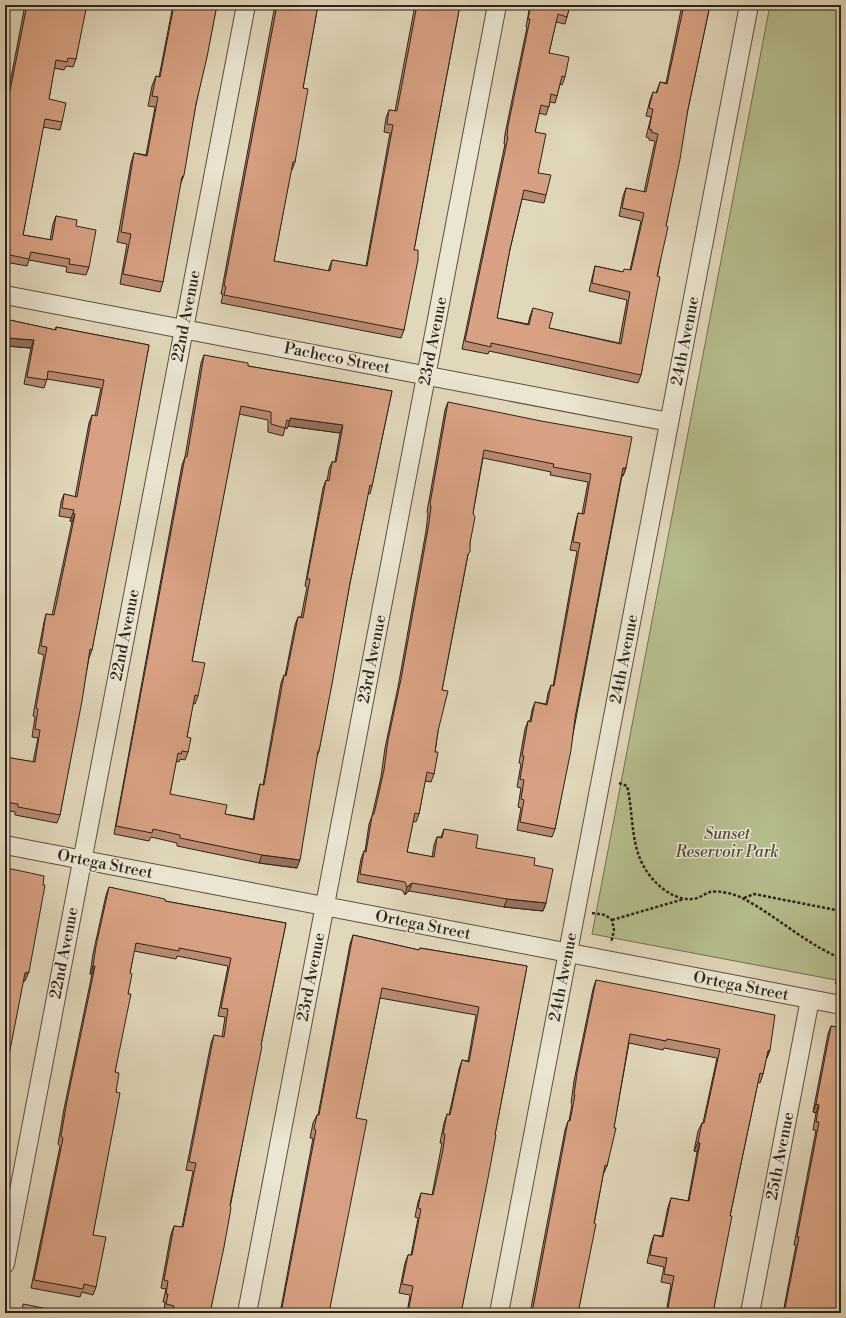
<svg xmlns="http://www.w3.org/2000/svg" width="846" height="1318" font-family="'Libre Bodoni',serif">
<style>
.green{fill:#b6bd8d;stroke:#727053}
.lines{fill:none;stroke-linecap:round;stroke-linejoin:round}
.minor-casing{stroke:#5a5041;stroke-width:20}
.path{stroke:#2d2319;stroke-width:2.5;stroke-dasharray:3 2;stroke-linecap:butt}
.minor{stroke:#ece5d2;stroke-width:18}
.wall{fill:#ba8a71;stroke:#2d2319;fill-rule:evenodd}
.shaded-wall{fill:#97715c;stroke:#2d2319}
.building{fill:#d8a183;stroke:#2d2319;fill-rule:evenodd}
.labels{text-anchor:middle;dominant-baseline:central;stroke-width:3;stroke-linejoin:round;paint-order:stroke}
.street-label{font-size:16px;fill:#2d2319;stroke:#ece5d2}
.park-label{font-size:16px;font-style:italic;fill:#4f4a36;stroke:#ece5d2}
</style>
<rect width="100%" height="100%" fill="#e1d7ba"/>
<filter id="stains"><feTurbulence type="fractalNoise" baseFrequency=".005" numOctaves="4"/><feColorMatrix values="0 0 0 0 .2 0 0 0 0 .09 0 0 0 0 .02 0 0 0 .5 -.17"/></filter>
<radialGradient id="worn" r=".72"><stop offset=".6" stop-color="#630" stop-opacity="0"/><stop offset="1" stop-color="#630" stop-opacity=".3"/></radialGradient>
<path class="green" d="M770 5H841V981L592 934Z"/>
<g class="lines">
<g class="minor-casing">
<path id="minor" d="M5 295 669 422
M5 845 841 1005
M5 1264 246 5
M247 1313 497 5
M499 1313 749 5
M750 1313 810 999"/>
</g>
<path class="path" d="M619 783 627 786 628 790C635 827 629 861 662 888 671 895 681 900 693 899 700 898 704 894 710 892 718 890 735 894 742 898 776 915 805 944 841 958
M744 898 754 894 841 911
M592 913 605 915 612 920 614 930 611 943
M612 920 684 899
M836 984 841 960"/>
<use href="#minor" class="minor"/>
</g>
<path class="wall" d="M25 5H78L76 59 73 67 66 66 64 70 54 68 49 99 62 122 60 130 43 127 23 235 50 240 53 224 56 216 76 226 89 267 86 275 66 272 67 267 29 260 27 266 5 262V109Z
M173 5H217L196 104 180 185 163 282 160 292 120 284 127 244 117 242 131 163 134 153 146 155 155 107 148 106 152 86 156 76 159 77Z
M275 5H318L303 88 295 162 292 170H291L274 261 328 271 332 260 366 266 390 133 384 132 386 118 389 110 395 111 415 5H460L434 143 414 250 404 330 401 338 221 303 223 294H221Z
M530 5H570L567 17 565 24 556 22 549 53 565 77 562 85 560 84 557 96 555 103 550 102 546 115 539 113 535 132 538 173 546 195 544 203 522 199 510 249 497 318 528 324 530 316 533 308 549 328 619 343 627 300 589 291 593 274 595 266 623 272 630 270 641 221 619 216 623 196 626 188 644 192 655 141 649 140V138L646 137 651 117 646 116 650 100 653 92 656 93 660 82 666 83 682 5H710L688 109 666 226 641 375 638 383 489 351 488 354 462 349 505 144H504L505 134 527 27H526Z
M5 319 55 330 56 327 149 345 92 650 89 658 60 815 57 823 15 815V812L5 810V757L33 762 38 738 32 737 35 717 33 716 44 655 38 653 44 622 46 614 52 615 72 522 70 521 71 518 59 516 61 502 64 494 75 497 89 423 92 415 95 416 101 388 47 379 44 388 24 384 31 348 5 346Z
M204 355 248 366 392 391 372 486 370 494 368 493 366 505 350 583 319 751 316 759 297 868 259 863 177 846V843L151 837 149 841 114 834 182 465 185 457 201 363ZM239 414 268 420V432L283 436 285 428 287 429 288 426 340 433 335 462H332L329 469 327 481 326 480 323 488 305 586 307 587 301 617H298L295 625 285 676 284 675 281 683 263 785 260 784 258 792 253 819 225 814 170 794 176 761 179 762 180 759 185 760 188 752 187 737 193 703 195 704 198 696 192 661Z
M448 402 626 468 623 476H622L555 829 552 837 517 830 521 808 518 807 521 788 517 787 521 764 519 763 525 729 528 721H530L532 710 535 702 546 704 548 693 551 685 553 686 577 551 570 550 576 521 578 513 582 514 588 482 550 475 551 472 483 458 473 513 470 543 467 560 442 690 438 731 435 752 434 774 431 782 425 781 419 814 416 822 413 821 407 852 432 857 434 845 437 837H441L444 829 476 848 534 865 546 903 543 911 504 907 409 891 405 895 402 890 357 882 361 859 364 851H365L369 824 372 816 381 777 385 748 398 687 426 531 428 514 427 512 445 410Z
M109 887 165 901 286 923 261 1045 210 1313H211H169L164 1312 165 1302H163L166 1289 161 1288 171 1234 174 1226 182 1227 193 1171 186 1170 211 1043 214 1035 222 1037 225 1017 218 1016 228 966 177 956 176 959 134 951 130 973 128 994 115 1072 116 1092 93 1235 96 1287 93 1295 82 1292 80 1297 31 1288 59 1151 60 1146 58 1144 64 1109 92 974H90L93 954 106 895Z
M353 935 419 950 420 948 527 966 461 1313H407L410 1295 399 1293 405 1263 408 1255H411L418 1218 415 1217 418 1202 421 1193 432 1195 439 1159 442 1143H440L444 1123 447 1114 449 1115 459 1069 462 1060 468 1061 476 1015 380 998 356 1118 329 1313H280L313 1138H310L313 1123 317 1115H318L350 944Z
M596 980 770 1050 766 1059 763 1074 760 1083 758 1082 730 1216 713 1313H666L671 1284 661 1282 664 1267 647 1263 651 1244 654 1235 662 1236 668 1207 671 1198 688 1201 697 1152 694 1151 698 1131 702 1123H703L717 1058 664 1048 663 1050 629 1043 607 1166 603 1175 578 1313H530L565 1130 568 1121H569L572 1104 571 1103 574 1081 593 989Z
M831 1026 841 1028V1313H783L796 1245H794L816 1130H813L816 1113 813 1112 828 1034Z"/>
<path class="shaded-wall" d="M184 175 180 185 182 177Z
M7 338 34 340 31 348 5 346Z
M290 418 343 425 340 433 288 426Z
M623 468H626L623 476 620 475Z
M73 513 75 514 72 522 70 521Z
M262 855 300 860 297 868 259 863Z
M412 883 409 891 405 895 407 887Z
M507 899 546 903 543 911 504 907Z
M93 966H95L92 974H90Z
M29 972 25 981 22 982 25 973Z
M770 1050 767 1058 765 1060 768 1051Z
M816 1104 819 1105 816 1113 813 1112Z
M698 1142 700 1143 697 1152 694 1151Z"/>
<path class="building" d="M27 5H78V8L86 9 76 59 68 58 67 62 56 60 49 99 66 103 62 122 45 119 23 235 52 240 56 216 77 220 76 226 96 230 89 267 69 264 70 259 31 252 29 259 5 254V116Z
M174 5H217L207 57 196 104 184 175 182 177 163 282 123 274 131 234 121 232 134 153 147 156 158 97 152 96 156 76 160 77Z
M277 5H318L303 88 308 89 295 162H293L274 261 330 271 332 260 367 266 393 125 387 124 389 110 397 111 417 5H460L434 143 414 250H418V260L404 330 224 295 226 287 224 286Z
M531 5H570L567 17 558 14 549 53 569 57 565 77 562 76 557 96 551 94 549 107 541 105 535 132 546 134 538 173 551 175 546 195 524 190 510 249 497 318 529 325 533 308 553 313 549 328 621 344 630 292 592 283 595 266 623 272 624 269 631 270 644 213 622 208 626 188 646 192 658 134 651 132 652 130 649 129 653 109 649 108 653 92 657 93 660 82 667 84 684 5H710L688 109 680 159 666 226 668 227 657 276 660 277 656 297 641 375 491 343V347L465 341 508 137 507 136 508 126 530 19H528Z
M5 319 56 330V327L149 345 121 500 92 650 90 649 82 701 60 815 18 807V804L5 802V757L35 762 40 730 35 729 38 709 36 708 47 647 41 646 46 614 54 615 75 514 73 513 74 510 62 508 64 494 77 497 92 415 97 416 104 380 48 371 47 380 27 377 34 340 7 338 5 347Z
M204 355 248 363V366L392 391 372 486 370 485 366 505 350 583 332 684 319 751H318L300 860 262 855 180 838V835L153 829 152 833 116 826 185 457H187ZM241 406 271 412V424L285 428 287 420 290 421V418L343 425 336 462H332L329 481 326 480 307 579H310L303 618 298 617 286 676 284 675 264 785 260 784 254 820 225 814 227 805 170 794 178 753 181 754 182 751 188 752 191 738 187 737 195 695 198 696 205 663 192 661Z
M5 378 7 379 5 389Z
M448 402 541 421 632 437 626 468H623L575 718 571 750 555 829 520 822 524 800 521 799 524 780 520 779 524 756H522L528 721 531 722 535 702 547 705 551 685 554 686 580 543 573 542 578 513 584 514 591 474 553 467 554 464 484 450 473 513 475 517 470 543V552L468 554 442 690 448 691 438 731 435 752H438L434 774 427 772 419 814 415 813 407 852 434 857 437 837 442 838 444 829 478 835 476 848 535 858 534 865 553 869 546 903 507 899 412 883 407 887 405 882 360 874 364 851 366 852 372 816 374 814 384 770 388 740 401 679 429 523 431 506 430 504Z
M5 404H7L5 411Z
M7 868 44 876 43 885H45L29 972 25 973 5 1076V873L6 874Z
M109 887 165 899V901L286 923 261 1045 262 1046 230 1205 231 1208 224 1247 210 1313H211H172L174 1306 166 1304 168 1294H166L168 1281 164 1280 174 1226 183 1227 196 1163 189 1162 214 1035 224 1037 228 1009 221 1008 231 958 179 948V951L136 943 130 973 132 974 128 994H131L115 1072 119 1073 116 1092 120 1093 93 1235 106 1237 96 1287 84 1284 83 1289 34 1280 62 1143 63 1138 61 1136 67 1101 95 966H93L96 946Z
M353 935 419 950 420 948 527 966 495 1135H496L489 1173 461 1313H408L413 1286 402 1284 408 1255H412L421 1209 418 1208 421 1193 433 1195 443 1150 445 1134H443L447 1114 450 1115 462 1060 469 1062 479 1007 382 988 356 1118 367 1120 329 1313H281L316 1130 314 1129 317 1115H319Z
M596 980 775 1015 770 1050 768 1051 763 1074 760 1073 730 1216H732L713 1313H667L674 1276 664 1274 667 1258 650 1255 654 1235 663 1237 671 1198 689 1201 700 1143 698 1142 702 1123H704L720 1049 667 1039 666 1041 630 1034 614 1128H616L607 1166 605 1165 594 1223 596 1224 578 1313H532L568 1121H570L575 1095H574L577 1073Z
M831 1026 841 1028V1312L829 1310 828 1313H784L799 1237H797L819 1122H816L819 1105 816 1104Z
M23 1304 68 1313H22Z"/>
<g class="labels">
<g class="street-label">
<text transform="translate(186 316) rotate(-79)">22nd Avenue</text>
<text transform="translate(433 341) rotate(-79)">23rd Avenue</text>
<text transform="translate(685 341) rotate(-79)">24th Avenue</text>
<text transform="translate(337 358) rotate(11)">Pacheco Street</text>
<text transform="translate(125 635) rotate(-79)">22nd Avenue</text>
<text transform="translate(372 659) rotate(-79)">23rd Avenue</text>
<text transform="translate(624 659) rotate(-79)">24th Avenue</text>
<text transform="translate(105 864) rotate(11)">Ortega Street</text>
<text transform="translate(423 925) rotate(11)">Ortega Street</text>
<text transform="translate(64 953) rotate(-79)">22nd Avenue</text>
<text transform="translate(311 977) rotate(-79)">23rd Avenue</text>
<text transform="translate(563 977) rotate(-79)">24th Avenue</text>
<text transform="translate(741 986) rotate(11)">Ortega Street</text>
<text transform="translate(780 1156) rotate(-79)">25th Avenue</text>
</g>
<g class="park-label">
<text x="727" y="834">Sunset<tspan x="727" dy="18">Reservoir Park</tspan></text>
</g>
</g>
<rect width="846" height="1318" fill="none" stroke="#e1d7ba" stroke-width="20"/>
<rect x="6" y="6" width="834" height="1306" fill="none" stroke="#2d2319" stroke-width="2"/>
<rect x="10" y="10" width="826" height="1298" fill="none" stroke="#2d2319"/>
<rect width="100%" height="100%" filter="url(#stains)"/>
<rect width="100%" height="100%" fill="url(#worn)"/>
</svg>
